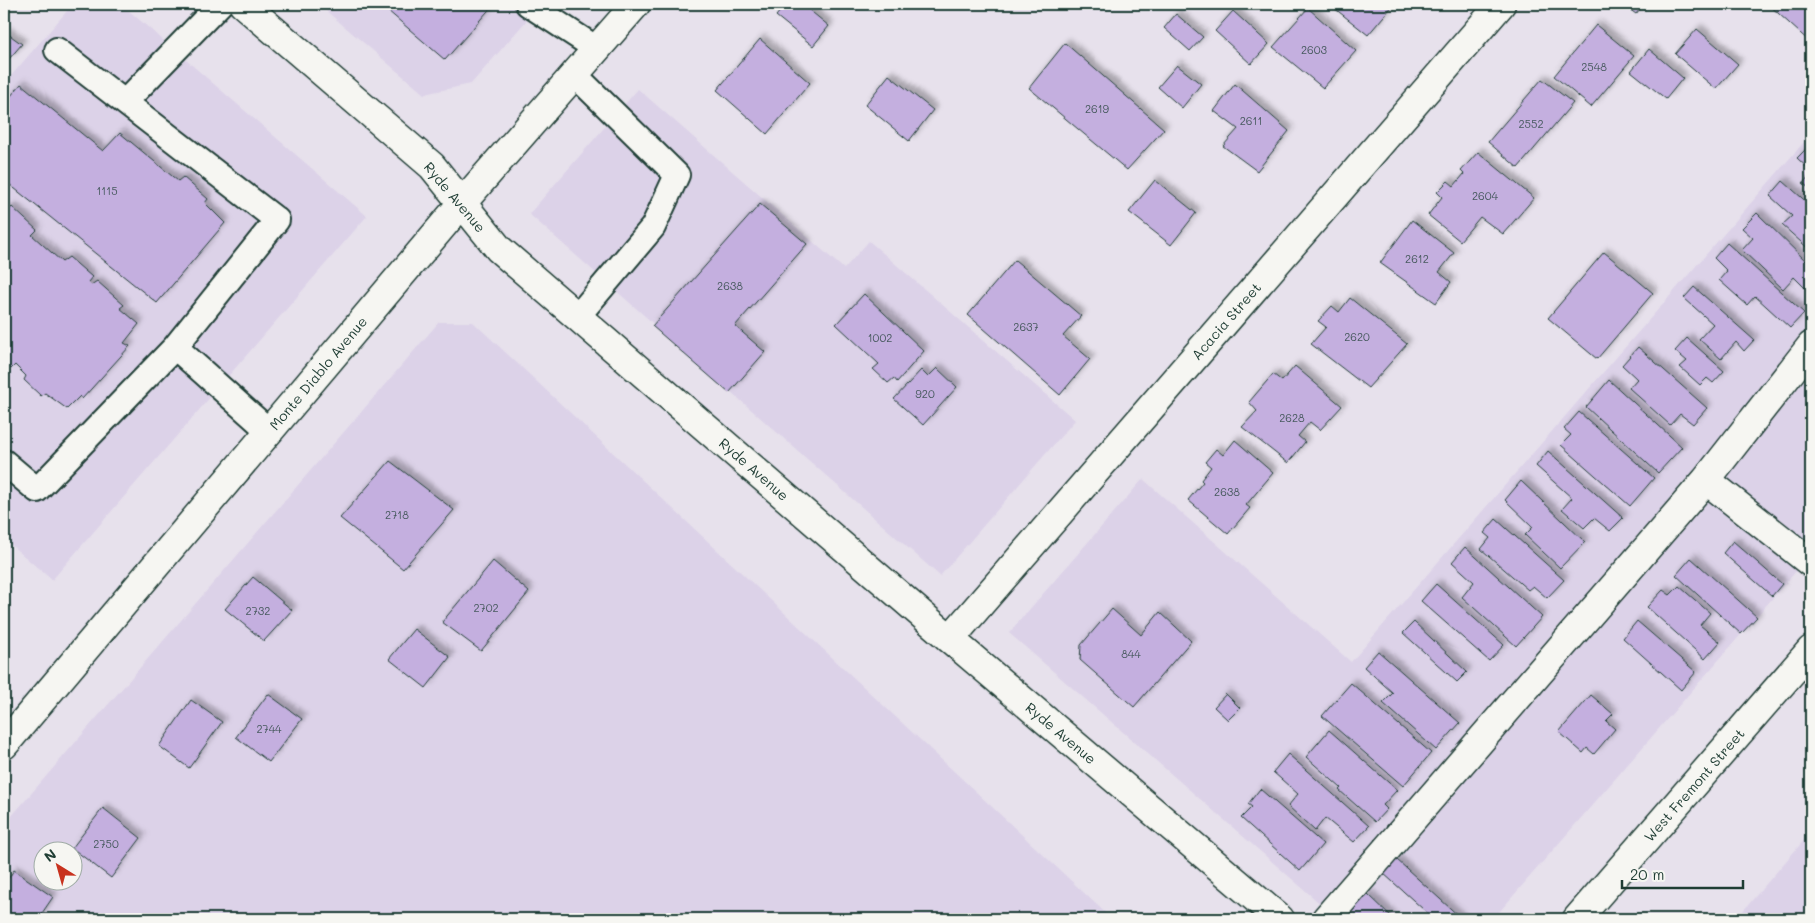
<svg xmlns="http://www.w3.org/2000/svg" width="1815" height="923" font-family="Mali,sans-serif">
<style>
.built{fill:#dcd2e8;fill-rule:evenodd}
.building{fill:#c4afdf;stroke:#1f3d34;filter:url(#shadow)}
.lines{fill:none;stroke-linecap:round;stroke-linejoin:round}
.service-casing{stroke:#1f3d34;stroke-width:28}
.minor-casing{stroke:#1f3d34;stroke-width:31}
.tertiary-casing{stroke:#1f3d34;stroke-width:31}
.service{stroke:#f6f6f2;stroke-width:24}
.minor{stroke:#f6f6f2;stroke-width:28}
.tertiary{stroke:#f6f6f2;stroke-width:28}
.labels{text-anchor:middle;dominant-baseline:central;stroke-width:4.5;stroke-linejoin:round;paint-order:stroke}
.number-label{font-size:11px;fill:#485a5f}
.street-label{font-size:14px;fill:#1f3d34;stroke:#f6f6f2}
</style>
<defs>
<filter id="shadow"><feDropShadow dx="4.5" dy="-4.5" stdDeviation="2.5" flood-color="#0004"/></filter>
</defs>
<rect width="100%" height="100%" fill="#e7e1ec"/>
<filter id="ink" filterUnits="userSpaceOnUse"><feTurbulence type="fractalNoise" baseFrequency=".02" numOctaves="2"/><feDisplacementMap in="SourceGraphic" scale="10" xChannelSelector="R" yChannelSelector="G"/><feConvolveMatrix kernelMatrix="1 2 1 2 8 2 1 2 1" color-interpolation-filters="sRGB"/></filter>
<g filter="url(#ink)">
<path class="built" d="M73 4H121L367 216 52 580 4 539V84Z
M318 4H541L471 84 424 94Z
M638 89 844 269 869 241 1075 420 940 576 529 214Z
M1811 134V554L1493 919H1338L1009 633 1143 479 1351 662Z
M439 322H473L1112 919H4V825ZM42 850H72V880H42Z
M1811 832V919H1736Z"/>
<path class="building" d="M380 4H494L445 60Z
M786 4H802L829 26 813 46 776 16Z
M1329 4H1394L1368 35Z
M1622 4H1644L1636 14Z
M1768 4H1811V43Z
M1308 8 1356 51 1323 88 1273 47Z
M1233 11 1269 44 1251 64 1215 31Z
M1176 14 1203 37 1190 51 1164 28Z
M1596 25 1634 56 1591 107 1554 76Z
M1697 29 1738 64 1716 89 1675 54Z
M4 31 22 44 9 59 4 55Z
M760 39 810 83 767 134 717 90Z
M1065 43 1164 129 1127 170 1029 88Z
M1649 49 1683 78 1666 99 1631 71Z
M1177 65 1201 84 1182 108 1158 87Z
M889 75 933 110 909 141 865 105Z
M1542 79 1573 103 1518 168 1488 142Z
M21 84 103 151 120 133 178 181 183 177 208 199 205 203 225 223 157 303 4 180V104Z
M1235 84 1289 131 1257 171 1223 146 1238 129 1214 111Z
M1811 144V171L1797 158Z
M1478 152 1534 198 1503 234 1480 217 1460 241 1428 215 1442 197 1437 192 1448 181 1454 186 1464 174 1461 171Z
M1811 174V190L1803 183Z
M1155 180 1196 213 1171 245 1129 212Z
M1783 181 1811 206V251L1782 225 1792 216 1770 196Z
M760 204 807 244 735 326 765 352 729 393 652 326Z
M12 207 37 230 32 235 62 262 69 257 92 277 88 282 91 285 97 281 124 305 120 308 139 324 124 343 130 346 82 399 80 396 67 409 45 393 41 396 24 380 26 376 15 365 11 369 4 363V210L6 213Z
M1757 213 1811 266V286L1807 290 1794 277 1783 289 1742 250 1753 238 1742 228Z
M1412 220 1454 253 1439 272 1451 282 1436 303 1380 263Z
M1727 243 1804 313 1790 328 1755 296 1747 305 1719 280 1727 271 1714 258Z
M1604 252 1653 293 1597 359 1548 318Z
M1015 260 1081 316 1063 336 1090 359 1060 395 968 315Z
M1694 287 1754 340 1744 351 1736 342 1721 359 1699 339 1713 324 1684 298Z
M864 294 924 351 897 382 894 378 888 383 873 369 879 364 836 324Z
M1350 298 1407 344 1368 388 1311 344 1326 327 1318 321 1332 306 1339 312Z
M1687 338 1724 371 1713 383 1707 378 1700 385 1680 367 1687 361 1675 351Z
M1638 347 1707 408 1693 424 1680 414 1670 425 1629 388 1637 379 1622 365Z
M1295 366 1342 406 1320 430 1310 422 1298 436 1305 442 1288 463 1242 427 1257 411 1249 402 1273 374 1282 381Z
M937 368 957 387 923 425 894 399 921 370 928 377Z
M1609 380 1682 447 1658 473 1586 407Z
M1579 412 1654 478 1630 506 1561 445 1571 435 1564 429Z
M1235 440 1273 473 1246 505 1250 508 1228 534 1188 500 1203 482 1201 480 1211 467 1205 462 1216 449 1223 455Z
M1548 451 1623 518 1610 531 1594 518 1584 528 1562 509 1572 498 1536 466Z
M390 461 454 510 403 569 340 518Z
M1521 481 1585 542 1560 568 1525 535 1533 527 1505 500Z
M1496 519 1564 580 1547 598 1533 586 1528 590 1481 549 1490 538 1484 533Z
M1733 541 1782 584 1772 596 1723 553Z
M1465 547 1542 617 1516 646 1462 597 1474 582 1452 562Z
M1691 558 1757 617 1741 634 1676 575Z
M493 561 529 592 481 651 442 622Z
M253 577 292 610 264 641 225 609Z
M1436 584 1504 645 1489 661 1421 601Z
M1679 586 1710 613 1700 625 1720 642 1705 659 1647 607 1663 590 1670 595Z
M1112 609 1141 635 1160 612 1191 641 1134 707 1080 660 1081 645Z
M1637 621 1696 672 1681 690 1623 638Z
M1414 622 1467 672 1457 682 1403 633Z
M414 629 450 657 426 688 389 659Z
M1378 651 1460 723 1436 750 1383 703 1393 693 1364 667Z
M1351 683 1431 753 1403 786 1322 716Z
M268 694 302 719 269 762 236 737Z
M1226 694 1240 708 1228 720 1214 707Z
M1591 695 1613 714 1606 721 1615 729 1594 754 1587 748 1583 753 1559 732Z
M191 700 222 722 189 768 159 746Z
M1329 730 1397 790 1383 805 1387 809 1375 822 1339 790 1341 788 1306 757Z
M1288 754 1369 826 1354 842 1325 818 1315 831 1288 806 1298 794 1273 772Z
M1260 789 1323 844 1300 871 1241 818 1252 807 1248 804Z
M103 808 141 838 111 878 72 848Z
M1396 859 1462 919H1434L1383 873Z
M14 870 53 897 38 919H4V885Z
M1368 894 1394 919H1356L1350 913Z"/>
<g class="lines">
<g class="service-casing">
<path id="service" d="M528 4 597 49
M57 50 277 220 175 347
M574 74 677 175 653 227 577 317
M125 102 220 4
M4 462 37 490 175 347 269 431"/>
</g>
<g class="minor-casing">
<path id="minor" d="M1706 480 1811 346
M950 639 1501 4
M4 745 462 203
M1326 919 1706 480 1811 563"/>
</g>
<g class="tertiary-casing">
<path id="tertiary" d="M243 4 432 166 499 249 950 639 1280 919
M462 203 636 4
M1577 919 1811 650"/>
</g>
<use href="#service" class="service"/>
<use href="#minor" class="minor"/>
<use href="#tertiary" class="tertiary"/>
</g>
</g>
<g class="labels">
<g class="number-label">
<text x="1314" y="49">2603</text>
<text x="1594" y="66">2548</text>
<text x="1097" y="108">2619</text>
<text x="1251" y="120">2611</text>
<text x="1531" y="123">2552</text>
<text x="107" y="190">1115</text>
<text x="1485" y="195">2604</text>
<text x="1417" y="258">2612</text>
<text x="730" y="285">2638</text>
<text x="1026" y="326">2637</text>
<text x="1357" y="336">2620</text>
<text x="880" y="337">1002</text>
<text x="925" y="393">920</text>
<text x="1292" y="417">2628</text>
<text x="1227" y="491">2638</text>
<text x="397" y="514">2718</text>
<text x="486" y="607">2702</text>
<text x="258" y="610">2732</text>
<text x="1131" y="653">844</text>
<text x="269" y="728">2744</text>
<text x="106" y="843">2750</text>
</g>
<g class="street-label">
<text transform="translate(455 197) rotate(50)">Ryde Avenue</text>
<text transform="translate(1226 321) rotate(-49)">Acacia Street</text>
<text transform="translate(318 373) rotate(-50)">Monte Diablo Avenue</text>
<text transform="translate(754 469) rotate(41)">Ryde Avenue</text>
<text transform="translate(1061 733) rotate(40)">Ryde Avenue</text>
<text transform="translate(1694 785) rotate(-49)">West Fremont Street</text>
</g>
</g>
<rect width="1815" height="923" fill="none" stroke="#f6f6f2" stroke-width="20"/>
<rect x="10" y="10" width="1795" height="903" fill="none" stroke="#1f3d34" stroke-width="2" filter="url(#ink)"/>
<g transform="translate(58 866) rotate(323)"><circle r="24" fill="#f6f6f2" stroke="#a0aca6"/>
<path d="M0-4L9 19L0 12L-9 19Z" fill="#c8321e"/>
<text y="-8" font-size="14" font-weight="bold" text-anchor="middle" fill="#1f3d34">N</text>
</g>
<path d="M1622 880v8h121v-8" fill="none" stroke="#1f3d34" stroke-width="2.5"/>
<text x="1630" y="880" font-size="15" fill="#1f3d34" stroke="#f6f6f2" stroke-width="4" paint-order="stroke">20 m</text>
</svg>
